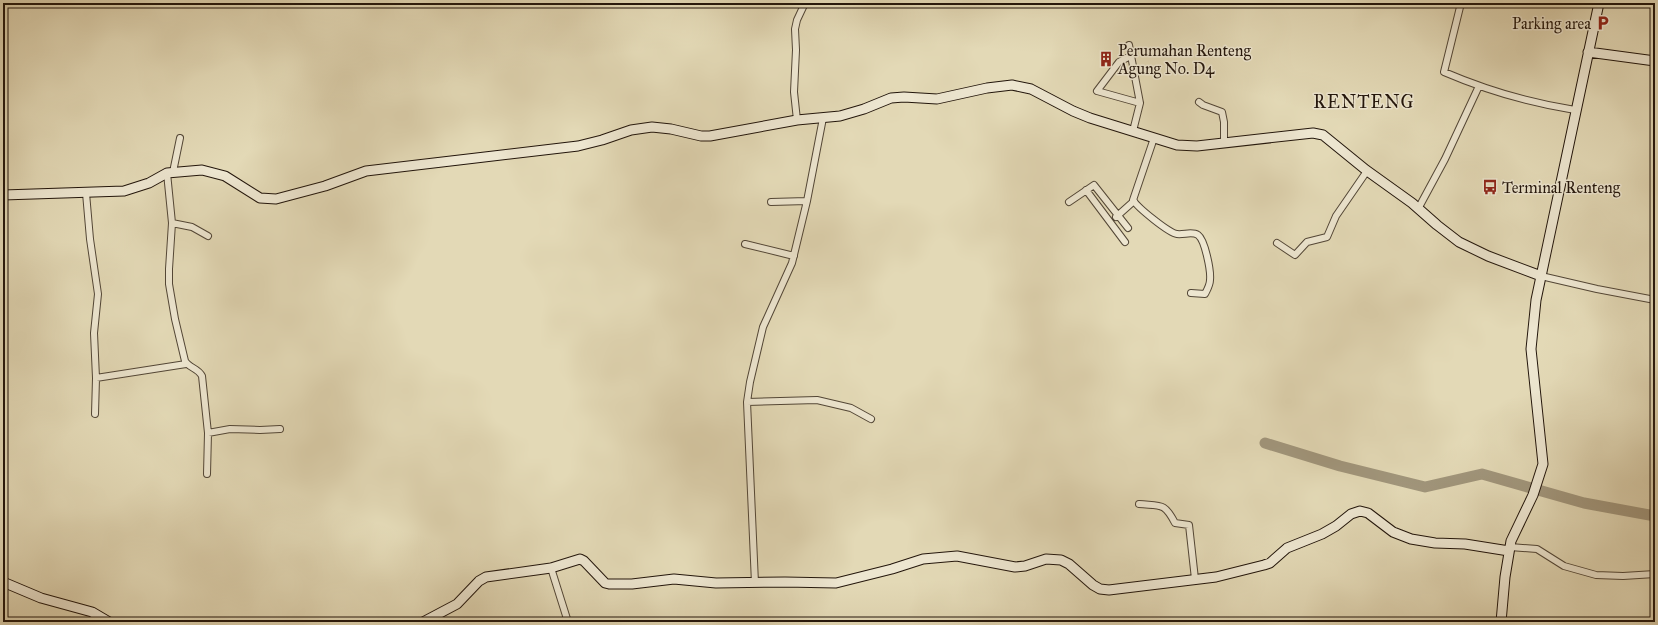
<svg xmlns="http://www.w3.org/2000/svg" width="1658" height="625" font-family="'IM FELL Great Primer',serif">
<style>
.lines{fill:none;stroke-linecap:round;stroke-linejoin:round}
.river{stroke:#a1967c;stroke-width:11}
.street-casing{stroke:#524636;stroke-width:8}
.secondary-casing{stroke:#22150b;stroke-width:11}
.street{stroke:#ede6d0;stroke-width:6}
.secondary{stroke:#ede6d0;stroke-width:9}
.labels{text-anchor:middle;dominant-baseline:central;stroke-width:3;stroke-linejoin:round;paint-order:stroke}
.poi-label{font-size:16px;fill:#22150b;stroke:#ede6d0;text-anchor:start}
.quarter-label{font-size:18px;letter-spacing:1px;fill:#22150b;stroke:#ede6d0}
</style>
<rect width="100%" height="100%" fill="#e3d9b6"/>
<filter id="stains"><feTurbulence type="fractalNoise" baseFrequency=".005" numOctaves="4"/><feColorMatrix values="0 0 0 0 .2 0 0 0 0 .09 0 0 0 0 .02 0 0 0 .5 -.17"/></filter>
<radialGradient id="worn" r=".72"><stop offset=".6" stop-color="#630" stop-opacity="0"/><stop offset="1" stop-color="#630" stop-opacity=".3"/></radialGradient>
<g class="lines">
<path class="river" d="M1265 443 1340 466 1425 487 1482 474 1584 503 1655 516"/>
<g class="street-casing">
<path id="street" d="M1461 3 1444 72C1486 90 1530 103 1575 110
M1129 45 1140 103 1133 131
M1132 55 1119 62 1097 91 1140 103
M1199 102 1203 105 1222 112 1224 122V143
M797 120 794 92 796 50 795 29 797 20 805 3
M1154 138 1133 200C1138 208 1169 233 1177 234 1184 235 1192 231 1198 235 1205 240 1211 271 1210 280 1210 285 1207 290 1205 294L1191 293
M173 172 180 138
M167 173 172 223 169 269V284L175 319 185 361C189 368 198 368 202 376L208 433 207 474
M1086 190 1125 242
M86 193 90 239 98 294 94 333 96 378 95 414
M771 202 807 201
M1069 202 1094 185 1128 228
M1418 209 1445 159 1479 86
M1116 217 1134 201
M172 223 192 227 208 236
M1277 243 1295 255 1307 242 1327 237 1336 216 1367 171
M745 244 794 256
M1541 276 1597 289 1655 300
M96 378 186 364
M747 402 817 400 851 408 871 419
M208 433 230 429 260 430 280 429
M1139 504C1161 506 1164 502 1175 523L1189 525 1195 579
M1510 547 1537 549 1564 566 1596 575 1623 576 1655 574
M551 568 568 622
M755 583 747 402 750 382 763 327 792 263 807 201 823 118"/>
</g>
<g class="secondary-casing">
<path id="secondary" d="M1588 52 1655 61
M3 195 124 191 149 183 167 173 202 170 225 176 260 198 276 199 325 186 366 171 578 146 602 140 631 130 652 127 671 129 701 136H710L797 120 840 116 864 109 891 98 904 97 937 99 987 88 1012 85 1031 89 1073 111 1090 118 1177 145 1197 146 1313 133 1323 135 1366 170 1412 203 1437 225 1459 242 1488 256 1541 276
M3 582 41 598 92 612 109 622
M423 622 457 604 479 581 486 577 551 568 580 559 584 561 605 583 609 584H632L674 579 716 583 785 582 836 583 892 569 923 559 957 556 1015 567 1025 566 1046 559 1061 560 1069 564 1093 585 1100 589 1109 590 1216 577 1264 565 1270 563 1287 548 1322 534 1336 526 1351 514 1360 511 1368 513 1393 532 1411 539 1435 543 1465 544 1509 551
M1501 622 1505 577 1511 541 1533 495 1543 464 1531 349 1536 300 1599 3"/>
</g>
<use href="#street" class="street"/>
<use href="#secondary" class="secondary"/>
</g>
<defs>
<g id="parking-bare" transform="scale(1.2)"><path d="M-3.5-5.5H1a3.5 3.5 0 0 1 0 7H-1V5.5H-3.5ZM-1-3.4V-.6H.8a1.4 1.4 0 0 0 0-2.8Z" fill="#8f2418" stroke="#ede6d0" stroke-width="2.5" paint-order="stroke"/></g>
<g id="building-bare" transform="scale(1.2)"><path d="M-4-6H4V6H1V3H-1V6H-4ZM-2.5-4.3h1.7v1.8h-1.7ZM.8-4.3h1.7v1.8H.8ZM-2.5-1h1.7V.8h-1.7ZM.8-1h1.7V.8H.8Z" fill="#8f2418" stroke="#ede6d0" stroke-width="2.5" paint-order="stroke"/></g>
<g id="bus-bare" transform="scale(1.2)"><path d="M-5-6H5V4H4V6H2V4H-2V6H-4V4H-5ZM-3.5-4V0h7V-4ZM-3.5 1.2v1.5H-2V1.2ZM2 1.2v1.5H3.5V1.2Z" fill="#8f2418" stroke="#ede6d0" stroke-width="2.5" paint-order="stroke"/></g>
</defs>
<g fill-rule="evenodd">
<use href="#parking-bare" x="1603" y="23"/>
<use href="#building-bare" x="1106" y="59"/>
<use href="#bus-bare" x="1490" y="187"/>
</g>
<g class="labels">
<g class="poi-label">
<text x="1591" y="23" text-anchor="end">Parking area</text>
<text x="1118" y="50">Perumahan Renteng<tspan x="1118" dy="18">Agung No. D4</tspan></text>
<text x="1502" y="187">Terminal Renteng</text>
</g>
<g class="quarter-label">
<text x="1364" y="102">RENTENG</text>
</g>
</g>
<rect width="1658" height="625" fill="none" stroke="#e3d9b6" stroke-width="16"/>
<rect x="4" y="4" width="1650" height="617" fill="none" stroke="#22150b" stroke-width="2"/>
<rect x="8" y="8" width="1642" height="609" fill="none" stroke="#22150b"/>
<rect width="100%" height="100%" filter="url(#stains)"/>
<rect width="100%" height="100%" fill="url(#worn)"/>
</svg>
